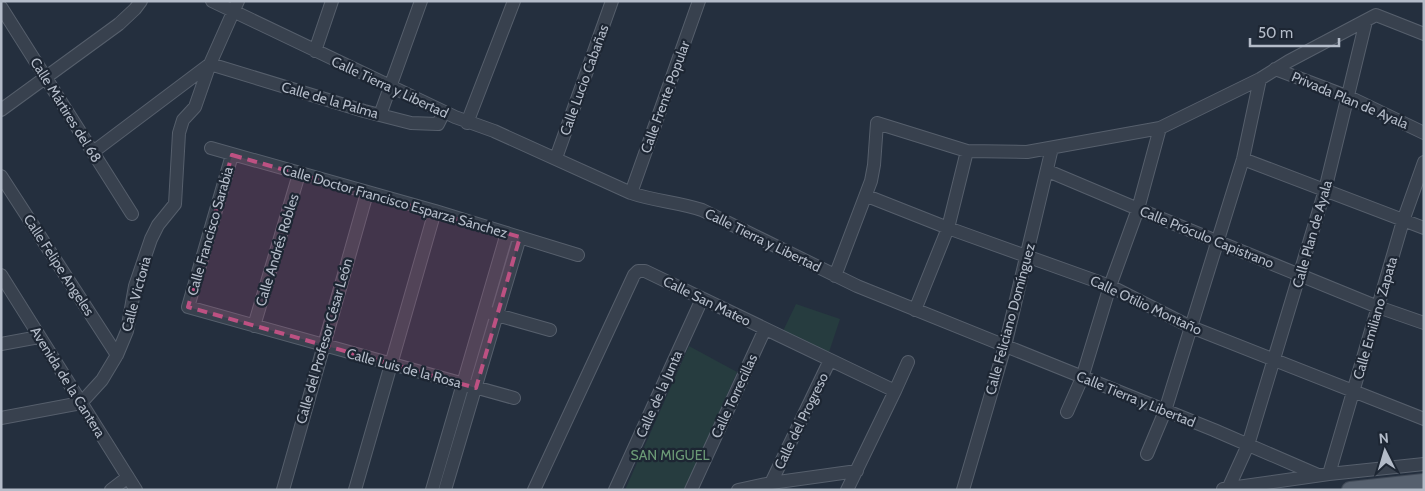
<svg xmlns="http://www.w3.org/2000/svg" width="1425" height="491" font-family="Cabin,sans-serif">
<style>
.green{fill:#263c3f}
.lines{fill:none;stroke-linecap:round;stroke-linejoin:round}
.minor-casing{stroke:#565f6c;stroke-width:14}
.major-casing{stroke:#414a57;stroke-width:18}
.minor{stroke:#38414e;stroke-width:12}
.major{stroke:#56606e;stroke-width:16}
.marked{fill:#bd5182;fill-opacity:0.2;stroke:#bd5182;stroke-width:4;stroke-dasharray:10 6;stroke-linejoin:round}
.labels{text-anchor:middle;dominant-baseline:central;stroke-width:4.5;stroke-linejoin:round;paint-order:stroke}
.street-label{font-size:14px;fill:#b4bcc9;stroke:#1d2633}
.park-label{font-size:14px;fill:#6b9a76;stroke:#1d2633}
</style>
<rect width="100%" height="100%" fill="#242f3e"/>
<path class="green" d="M796 304 840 319 828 355 783 331Z
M689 346 737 372 685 490H625Z"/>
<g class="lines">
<g class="minor-casing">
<path id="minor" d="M212 1 455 117 494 131 631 193C654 201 678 202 702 210L857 286 1214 430 1318 475
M1 7 132 214
M315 51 332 1
M1275 69 1349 97 1424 133
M1 110 119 24 135 9 141 1
M380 115 421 1
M467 123 514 1
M211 148 435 211 578 255
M93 152 210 64 364 111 411 123 438 124 444 112
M232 155 188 307 514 398
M556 158 612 1
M1243 159 1424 228
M1048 171 1138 209 1378 307 1424 323
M1 176 117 355
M631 193 699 1
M867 196 948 228 1110 286 1191 327 1424 419
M1 275 136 490
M835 276 871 181 874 165 877 123 967 151 1027 152 1160 128 1260 79 1289 61 1376 15 1424 34
M915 310 948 228 967 151
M490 313 550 330
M254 326 299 174
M1 344 39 337
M895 391 908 362
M1067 412 1082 378 1110 286 1138 209 1160 128
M1 418 81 403 102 380 117 355 127 331 135 286 151 239 158 225 175 204 179 133 183 120 195 107 210 64 238 1
M1147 454 1165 411 1243 159 1260 79
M1329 474 1403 221 1424 162
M771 483 830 360
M1223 489 1329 474 1424 464
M1228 489 1248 445 1325 190 1366 21
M111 490 128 477
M283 490 367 193
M355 490 435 211
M432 490 507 233
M445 490 520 237
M534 490 634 275 638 271H645L895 391 847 490
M615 490 702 299
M691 490 765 329
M738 490 771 483 857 471
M963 490 1005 346 1052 148"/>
</g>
<g class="major-casing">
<path id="major" d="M1350 490 1424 482"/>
</g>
<use href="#minor" class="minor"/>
<use href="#major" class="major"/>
</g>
<path class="marked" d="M232 155 520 237 476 388 188 307Z"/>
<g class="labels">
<g class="street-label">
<text transform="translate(584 80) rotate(-70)">Calle Lucio Cabañas</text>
<text transform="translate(390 87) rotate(25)">Calle Tierra y Libertad</text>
<text transform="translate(665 97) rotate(-70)">Calle Frente Popular</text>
<text transform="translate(330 100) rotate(16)">Calle de la Palma</text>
<text transform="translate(1350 100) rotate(23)">Privada Plan de Ayala</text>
<text transform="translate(66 110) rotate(58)">Calle Mártires del 68</text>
<text transform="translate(395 201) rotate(16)">Calle Doctor Francisco Esparza Sánchez</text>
<text transform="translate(210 231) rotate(-74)">Calle Francisco Sarabia</text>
<text transform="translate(1312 234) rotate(-74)">Calle Plan de Ayala</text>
<text transform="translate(1207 237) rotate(22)">Calle Próculo Capistrano</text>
<text transform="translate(763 240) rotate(26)">Calle Tierra y Libertad</text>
<text transform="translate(277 250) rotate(-73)">Calle Andrés Robles</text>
<text transform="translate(59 265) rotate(57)">Calle Felipe Angeles</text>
<text transform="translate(136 294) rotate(-75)">Calle Victoria</text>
<text transform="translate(707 301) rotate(26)">Calle San Mateo</text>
<text transform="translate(1146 305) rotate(25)">Calle Otilio Montaño</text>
<text transform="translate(1375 318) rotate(-74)">Calle Emiliano Zapata</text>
<text transform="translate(1010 319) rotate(-75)">Calle Feliciano Domínguez</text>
<text transform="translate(324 341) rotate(-74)">Calle del Profesor César León</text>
<text transform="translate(404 368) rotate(15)">Calle Luis de la Rosa</text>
<text transform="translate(68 382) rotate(58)">Avenida de la Cantera</text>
<text transform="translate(659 394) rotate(-66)">Calle de la Junta</text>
<text transform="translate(734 396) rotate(-65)">Calle Torrecillas</text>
<text transform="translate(1136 399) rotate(22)">Calle Tierra y Libertad</text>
<text transform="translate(801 421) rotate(-64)">Calle del Progreso</text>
</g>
<g class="park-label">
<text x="670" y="455">SAN MIGUEL</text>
</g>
</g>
<rect width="1425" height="491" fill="none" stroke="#b4bcc9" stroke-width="5"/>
<g transform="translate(1385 451) rotate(355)" stroke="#1d2633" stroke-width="4" paint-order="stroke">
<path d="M0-4L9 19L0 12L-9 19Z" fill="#b4bcc9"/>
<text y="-8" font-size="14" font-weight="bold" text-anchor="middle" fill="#b4bcc9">N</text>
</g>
<path d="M1250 38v8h89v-8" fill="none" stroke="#b4bcc9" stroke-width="2.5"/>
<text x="1258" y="38" font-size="15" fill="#b4bcc9" stroke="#1d2633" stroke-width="4" paint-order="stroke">50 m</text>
</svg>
